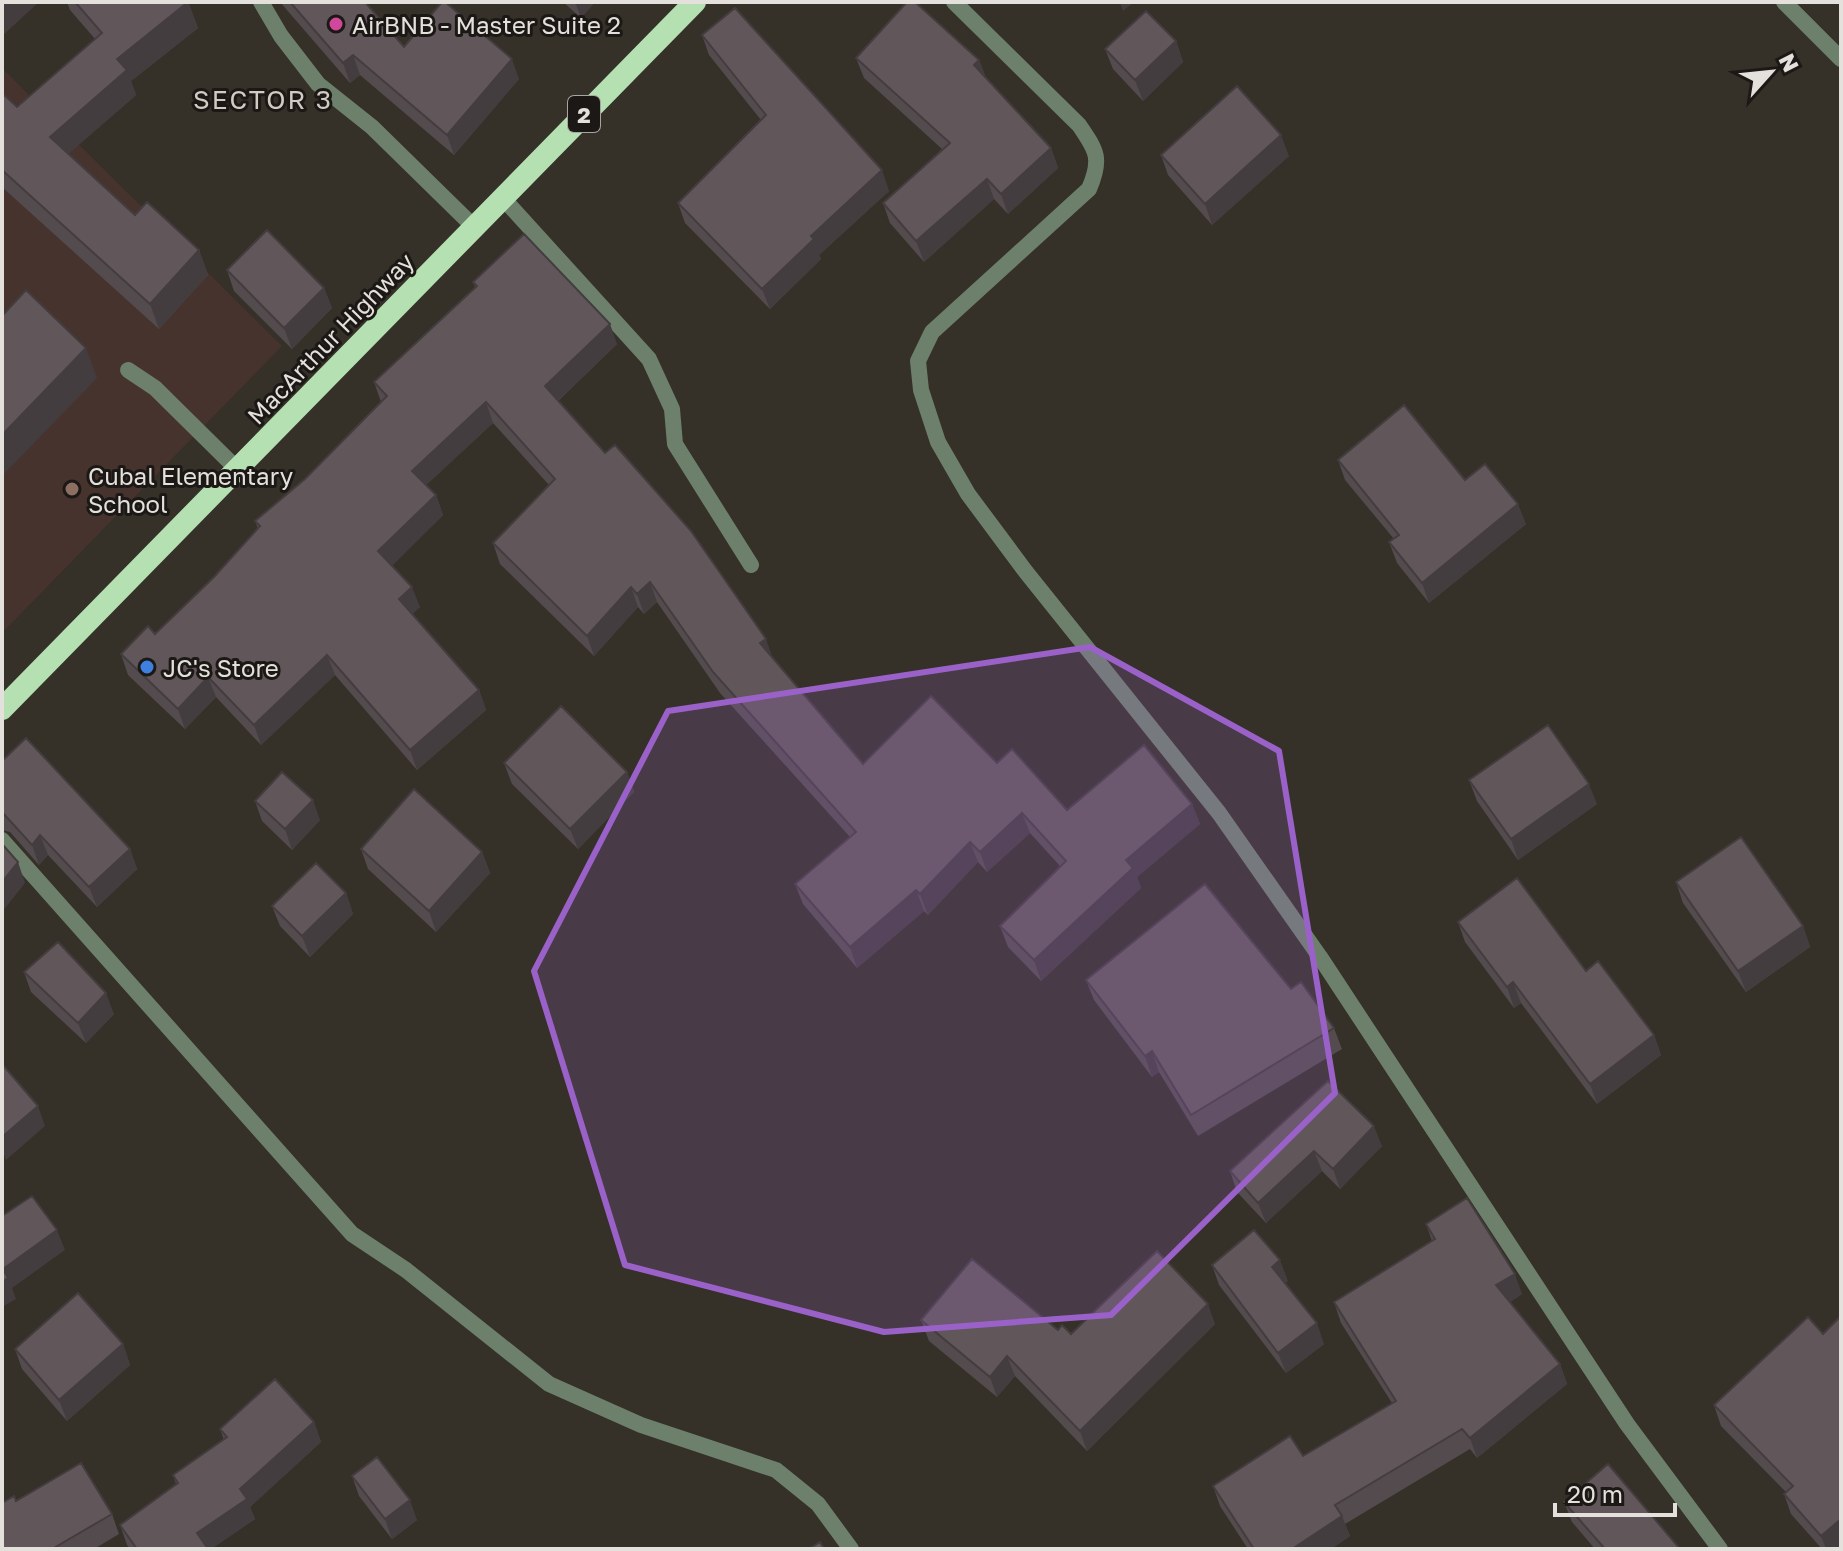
<svg xmlns="http://www.w3.org/2000/svg" width="1843" height="1551" font-family="'Golos Text',sans-serif">
<style>
.education{fill:#46332d}
.lines{fill:none;stroke-linecap:round;stroke-linejoin:round}
.service{stroke:#6d806c;stroke-width:16}
.minor{stroke:#6d806c;stroke-width:16}
.trunk{stroke:#b4e0b2;stroke-width:22}
.wall{fill:#534b4e}
.shaded-wall{fill:#443d40}
.building{fill:#61575b;stroke:#443d40;stroke-width:2}
.marked{fill:#9a62c8;fill-opacity:0.2;stroke:#9a62c8;stroke-width:6;stroke-linejoin:round}
.hotel-dot{fill:#d1479c;stroke:#1b1815;stroke-width:3}
.education-dot{fill:#8d6e63;stroke:#1b1815;stroke-width:3}
.shop-dot{fill:#3f7fe0;stroke:#1b1815;stroke-width:3}
.labels{text-anchor:middle;dominant-baseline:central;stroke-width:6;stroke-linejoin:round;paint-order:stroke}
.shield{fill:#1b1815;stroke:#a8a5a0;stroke-width:2}
.shield-label{font-size:22px;font-weight:bold;fill:#e4e1dc}
.poi-label{font-size:24px;fill:#e4e1dc;stroke:#1b1815;text-anchor:start}
.street-label{font-size:24px;fill:#e4e1dc;stroke:#1b1815}
.neighbourhood-label{font-size:26px;letter-spacing:2px;fill:#d1cbc1;stroke:#1b1815}
</style>
<rect width="100%" height="100%" fill="#353028"/>
<path class="education" d="M2 68 282 346 2 633Z"/>
<g class="lines">
<path class="service" d="M128 370 155 388 238 470"/>
<path class="minor" d="M261 2 281 36 318 84 372 127 473 226
M954 2 1079 125C1097 151 1102 159 1089 189L932 332 918 361 921 390 938 442 968 494 1026 572 1219 813 1320 957 1627 1424 1720 1549
M1784 2 1841 59
M502 197 649 359 672 409 675 444 751 565
M2 840 352 1234 406 1270 549 1384 641 1425 776 1470 818 1504 851 1549"/>
<path class="trunk" d="M2 709 695 2"/>
</g>
<path class="wall" d="M67 2H188L198 28 131 81 136 95 68 154 135 215 199 250 208 275 159 329 2 187V93L17 107 95 39 70 10Z
M280 2H365L404 47 519 79 454 155 360 75 350 83Z
M563 2H595L581 18Z
M702 35 889 191 819 255 821 259 770 309 685 223 678 203 761 120 709 55Z
M1176 41 1183 62 1143 101 1113 69 1105 49Z
M856 58 979 60 986 78 1051 148 1058 168 1008 214 994 199 924 262 890 223 883 203 942 149 864 78Z
M1161 155 1289 156 1212 225 1168 175Z
M227 270 324 288 332 308 292 349 234 291Z
M473 282 617 344 558 401 773 659 863 764 997 763 1067 810 1192 804 1200 824 1137 877 1141 888 1041 981 1008 947 1000 926 1060 866 1030 833 987 872 978 862 928 915 924 911 857 968 803 904 795 884 850 837 720 693 657 602 644 614 638 607 594 656 500 564 493 543 549 485 493 423 426 485 436 495 443 515 392 565 420 607 412 614 479 690 486 710 417 770 335 675 261 745 216 697 185 729 128 675 121 654 155 634 214 577 258 529 255 521 305 479 381 402 374 382 475 287Z
M1338 460 1465 480 1526 524 1429 603 1397 563 1389 542 1394 539 1345 480Z
M2 761 130 849 137 869 97 907 48 855 39 865 10 832 2 830Z
M504 763 627 772 634 792 578 849 512 784Z
M1469 780 1597 804 1518 860 1477 801Z
M255 801 320 820 292 850 262 821Z
M361 849 482 852 490 873 436 932 368 869Z
M1676 882 1803 926 1810 947 1746 992 1683 903Z
M346 893 353 914 310 957 280 926 272 906Z
M1458 922 1586 971 1654 1035 1661 1055 1597 1104 1521 1003 1514 1008 1465 942Z
M24 972 114 1014 86 1043 31 992Z
M1086 980 1291 989 1334 1028 1342 1049 1198 1136 1159 1072 1152 1077 1094 1000Z
M1328 1081 1382 1146 1340 1189 1322 1171 1266 1223 1237 1192 1230 1171Z
M1426 1224 1522 1294 1510 1302 1560 1364 1567 1384 1477 1458 1470 1449 1345 1524 1350 1536 1331 1549H1248L1220 1506 1213 1486 1303 1456 1392 1403 1341 1323 1334 1302 1432 1241Z
M1212 1265 1288 1281 1285 1283 1324 1344 1286 1373 1219 1285Z
M1841 1316V1546L1837 1549H1822L1791 1514 1784 1494 1786 1492 1721 1426 1714 1405 1823 1334Z
M921 1320 1058 1330 1071 1334 1215 1324 1087 1451 1015 1376 997 1397 929 1341Z
M123 1344 130 1365 67 1421 22 1369 15 1349Z
M314 1422 321 1442 250 1507 255 1519 211 1549H130L127 1545 120 1525 176 1484 173 1475 224 1440 220 1429Z
M352 1476 417 1520 392 1539 359 1496Z
M1564 1502 1680 1549H1595L1572 1522Z
M112 1514 119 1534 94 1549H2Z"/>
<path class="shaded-wall" d="M2 2H39L2 36Z
M188 2 198 28 131 81 136 95 59 162 50 137 117 59Z
M575 2H595L581 18Z
M1120 2H1134L1123 11Z
M1176 41 1183 62 1143 101 1135 80Z
M353 55 360 75 350 83 343 63Z
M512 59 519 79 454 155 447 135Z
M979 60 987 80 974 65Z
M1281 135 1289 156 1212 225 1205 204Z
M1051 148 1058 168 1008 214 1001 194Z
M882 170 889 191 819 255 821 259 770 309 762 289 811 236Z
M987 179 994 199 924 262 916 241Z
M199 250 208 275 159 329 150 304Z
M324 288 332 308 292 349 284 328Z
M610 324 617 344 552 406 545 386Z
M86 348 97 378 2 476V435Z
M486 402 493 423 420 491 412 471Z
M436 495 443 515 386 572 378 551Z
M1518 504 1526 524 1429 603 1422 583Z
M650 582 657 602 644 614 637 594Z
M412 587 420 607 407 619 399 599Z
M631 587 638 607 594 656 587 636Z
M766 639 773 659 760 643Z
M327 655 335 675 261 745 254 725Z
M208 677 216 697 185 729 178 709Z
M479 690 486 710 417 770 410 750Z
M627 772 634 792 578 849 570 829Z
M1589 784 1597 804 1518 860 1511 839Z
M313 800 320 820 292 850 285 829Z
M1192 804 1200 824 1137 877 1141 888 1041 981 1034 960 1126 860Z
M1022 813 1030 833 987 872 980 852Z
M40 835 48 855 39 865 32 845Z
M970 842 978 862 928 915 920 894Z
M130 849 137 869 97 907 89 887Z
M482 852 490 873 436 932 429 911Z
M18 862 25 883 2 912V882Z
M916 890 924 911 857 968 850 947Z
M346 893 353 914 310 957 302 936Z
M1803 926 1810 947 1746 992 1738 971Z
M1513 982 1521 1003 1514 1008 1507 987Z
M106 993 114 1014 86 1043 78 1023Z
M1654 1035 1661 1055 1597 1104 1590 1084Z
M1152 1051 1159 1072 1152 1077 1145 1056Z
M38 1106 45 1126 6 1160 2 1148V1137Z
M1374 1126 1382 1146 1340 1189 1333 1169Z
M1314 1151 1322 1171 1266 1223 1258 1203Z
M57 1230 65 1250 12 1288 16 1299 2 1307 3 1269Z
M1280 1260 1288 1281 1280 1287 1272 1267Z
M1515 1274 1522 1294 1504 1306 1496 1285Z
M1208 1304 1215 1324 1087 1451 1080 1431Z
M1317 1323 1324 1344 1286 1373 1278 1353Z
M123 1344 130 1365 67 1421 59 1400Z
M1007 1356 1015 1376 997 1397 990 1377Z
M1560 1364 1567 1384 1477 1458 1470 1438Z
M314 1422 321 1442 250 1507 255 1519 211 1549H203L197 1533 240 1489Z
M410 1500 417 1520 392 1539 385 1519Z
M1342 1516 1350 1536 1331 1549H1292Z
M1841 1519V1546L1837 1549H1826L1821 1536Z"/>
<path class="building" d="M75 2H188L117 59 127 70 50 137 135 215 147 202 199 250 150 304 2 170V93L17 107 102 33Z
M290 2H365L404 47 442 2H445L512 59 447 135 353 55 343 63Z
M907 2H915L979 60 974 65 1051 148 1001 194 987 179 916 241 883 203 950 143 856 58Z
M735 8 882 170 811 236 814 239 762 289 678 203 766 115 702 35Z
M1146 11 1176 41 1135 80 1105 49Z
M1237 86 1281 135 1205 204 1161 155Z
M267 230 324 288 284 328 227 270Z
M524 234 610 324 545 386 605 453 615 445 691 531 766 639 760 643 863 764 931 696 997 763 1012 749 1067 810 1144 745 1192 804 1126 860 1133 868 1034 960 1000 926 1066 861 1022 813 980 852 970 842 920 894 916 890 850 947 795 884 856 832 713 672 650 582 637 594 631 587 587 636 493 543 555 479 486 402 412 471 436 495 378 551 412 587 399 599 479 690 410 750 327 655 254 725 208 677 178 709 121 654 148 626 155 634 214 577 260 526 255 521 305 479 387 396 374 382 477 286 473 282Z
M26 290 86 348 2 435V316Z
M1404 405 1465 480 1485 464 1518 504 1422 583 1389 542 1399 535 1338 460Z
M561 706 627 772 570 829 504 763Z
M1548 725 1589 784 1511 839 1469 780Z
M26 738 130 849 89 887 40 835 32 845 2 812V761Z
M282 772 313 800 285 829 255 801Z
M414 789 482 852 429 911 361 849Z
M1741 837 1803 926 1738 971 1676 882Z
M2 844 18 862 2 882Z
M316 863 346 893 302 936 272 906Z
M1517 878 1586 971 1598 961 1654 1035 1590 1084 1513 982 1507 987 1458 922Z
M1205 884 1291 989 1301 982 1334 1028 1191 1115 1152 1051 1145 1056 1086 980Z
M58 942 106 993 78 1023 24 972Z
M2 1064 38 1106 2 1137Z
M1328 1081 1374 1126 1333 1169 1314 1151 1258 1203 1230 1171Z
M32 1196 57 1230 3 1269 8 1278 2 1282V1216Z
M1467 1198 1515 1274 1496 1285 1560 1364 1470 1438 1462 1429 1335 1505 1342 1516 1292 1549H1254L1213 1486 1290 1436 1303 1456 1396 1401 1334 1302 1435 1239 1426 1224Z
M1254 1230 1280 1260 1272 1267 1317 1323 1278 1353 1212 1265Z
M1157 1251 1208 1304 1080 1431 1007 1356 990 1377 921 1320 972 1259 1058 1330 1062 1325 1071 1334Z
M78 1293 123 1344 59 1400 15 1349Z
M1841 1316V1519L1821 1536 1784 1494 1793 1486 1714 1405 1808 1317 1823 1334Z
M275 1379 314 1422 240 1489 247 1499 197 1533 208 1549H137L120 1525 178 1483 173 1475 227 1437 220 1429Z
M377 1457 410 1500 385 1519 352 1476Z
M81 1463 112 1514 52 1549H2V1503L14 1496 16 1501Z
M1608 1464 1680 1549H1605L1564 1502Z
M820 1542 824 1549H809Z"/>
<path class="marked" d="M1090 647 1279 751 1335 1093 1111 1315 884 1332 625 1265 534 971 668 711Z"/>
<circle class="hotel-dot" cx="336" cy="24" r="8"/>
<circle class="education-dot" cx="72" cy="489" r="8"/>
<circle class="shop-dot" cx="147" cy="667" r="8"/>
<g class="labels">
<rect class="shield" x="568" y="96" width="32" height="36" rx="6"/>
<g class="shield-label">
<text x="584" y="114">2</text>
</g>
<g class="poi-label">
<text x="352" y="24">AirBNB - Master Suite 2</text>
<text x="88" y="475">Cubal Elementary<tspan x="88" dy="28">School</tspan></text>
<text x="163" y="667">JC's Store</text>
</g>
<g class="street-label">
<text transform="translate(330 338) rotate(-46)">MacArthur Highway</text>
</g>
<g class="neighbourhood-label">
<text x="263" y="99">SECTOR 3</text>
</g>
</g>
<rect width="1843" height="1551" fill="none" stroke="#e4e1dc" stroke-width="8"/>
<g transform="translate(1771 72) rotate(63)" stroke="#1b1815" stroke-width="6" paint-order="stroke">
<path d="M0-6L14 30L0 20L-14 30Z" fill="#e4e1dc"/>
<text y="-12" font-size="22" font-weight="bold" text-anchor="middle" fill="#e4e1dc">N</text>
</g>
<path d="M1555 1503v12h120v-12" fill="none" stroke="#e4e1dc" stroke-width="4"/>
<text x="1567" y="1503" font-size="24" fill="#e4e1dc" stroke="#1b1815" stroke-width="6" paint-order="stroke">20 m</text>
</svg>
